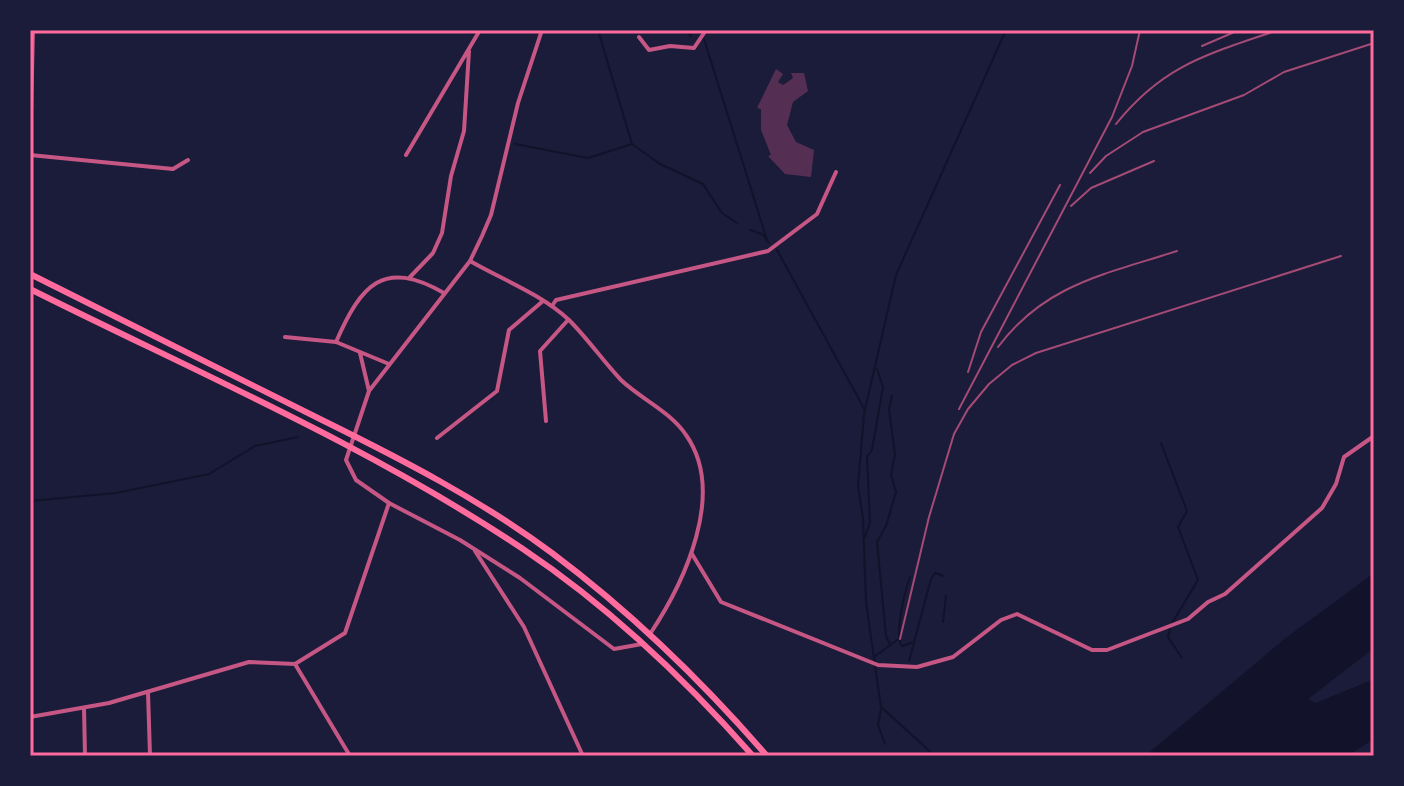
<svg xmlns="http://www.w3.org/2000/svg" width="1404" height="786" font-family="Overpass,sans-serif">
<style>
.water{fill:#12122b}
.lines{fill:none;stroke-linecap:round;stroke-linejoin:round}
.stream{stroke:#12122b;stroke-width:2}
.building{fill:#542f53}
.minor{stroke:#c65784;stroke-width:4}
.tertiary{stroke:#c65784;stroke-width:4}
.primary{stroke:#ff6b9d;stroke-width:6}
.rail{stroke:#a44b75;stroke-width:2}
.neatline{fill:none;stroke:#ff6b9d;stroke-width:3}
</style>
<rect width="100%" height="100%" fill="#1b1b3a"/>
<path class="water" d="M1374 573V648L1308 699 1316 703 1374 679V739L1347 756H1145L1287 637Z"/>
<g class="lines">
<path class="stream" d="M598 30 632 144 660 164 703 184 722 213 737 223
M685 30 691 36
M704 39 767 240
M515 144 588 158 632 144
M750 230 762 234 769 243
M777 250 865 410
M1161 443 1187 511 1178 527 1198 580 1172 623
M30 501 116 493 209 474 255 446 298 437
M865 537 870 522 867 457 872 450 883 387 877 369
M910 577C905 591 894 634 902 646L914 642 931 579 935 573 944 576
M943 622 946 596
M1170 629 1168 637 1182 658
M890 644 886 636 877 542 886 526 896 492 891 475 895 454 889 410 892 396
M874 657 897 640
M909 661 914 643
M881 708 878 725 885 744
M935 756 881 707 866 602 863 518 858 486 864 414 896 275 1006 30"/>
</g>
<path class="building" d="M776 69 783 74 778 82 783 85 793 78 791 73H804L808 91 793 102 787 125 796 142 814 150 811 177 785 174 768 156 771 155 761 130V109L757 108Z"/>
<g class="lines">
<path class="minor" d="M639 37 649 50 670 46 694 48 706 30
M30 155 173 169 188 160
M30 155 33 30
M406 155 480 30
M410 277 433 253 442 233 451 176 464 131 469 51
M552 306 556 300 768 251 817 214 836 172
M285 337 336 342 389 364
M336 342C361 285 383 258 444 293
M360 353 369 391
M546 421 540 351 568 320
M437 438 497 391 509 330 543 301
M475 551 524 627 583 756
M692 554 721 602 878 665 917 667 953 657 1001 620 1017 614 1092 650H1107L1188 619 1208 602 1225 594 1322 508 1336 484 1344 457 1374 436
M295 664 345 633 389 503
M295 664 350 756
M148 692 150 756
M84 708 85 756
M30 717 109 703 249 662 295 664"/>
<path class="tertiary" d="M542 30 518 103 491 215 482 236 470 261 369 391 346 460 356 480 389 503 460 540 520 578 614 649 642 644
M470 261C503 280 541 294 569 320 588 339 603 361 621 380 641 399 671 412 686 435 727 493 684 583 650 634"/>
<path class="primary" d="M30 274C128 322 225 372 322 420 401 459 481 500 552 553 632 613 702 681 767 756
M30 289C196 372 369 446 523 549 608 606 686 680 753 756"/>
<path class="rail" d="M1202 46 1239 30
M1116 124C1164 64 1209 54 1278 30
M1090 173 1106 156 1143 132 1244 95 1284 72 1374 43
M1071 206 1091 188 1154 161
M998 347C1045 284 1106 274 1177 251
M968 372 981 332 1060 185
M959 409 1112 117 1132 66 1140 30
M900 639 929 517 954 434 968 409 989 384 1012 365 1036 353 1341 256"/>
</g>
<rect width="1404" height="786" fill="none" stroke="#1b1b3a" stroke-width="64"/>
<rect x="32" y="32" width="1340" height="722" class="neatline"/>
</svg>
